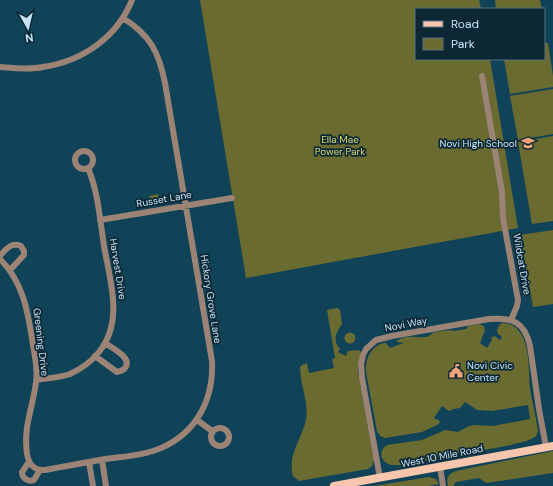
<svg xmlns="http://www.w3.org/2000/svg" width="553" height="486" font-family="'DM Sans',sans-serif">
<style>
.green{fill:#6a6b30}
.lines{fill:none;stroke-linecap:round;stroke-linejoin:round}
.minor{stroke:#9b8376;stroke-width:6}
.major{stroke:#f7c6ac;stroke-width:8}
.labels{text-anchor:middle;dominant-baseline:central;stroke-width:3.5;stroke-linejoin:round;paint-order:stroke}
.park-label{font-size:10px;fill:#d8da73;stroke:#0d2834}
.poi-label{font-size:10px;fill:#c5e4f4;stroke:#0d2834;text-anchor:end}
.street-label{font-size:10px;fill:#c5e4f4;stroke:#0d2834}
</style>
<rect width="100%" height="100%" fill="#114358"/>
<path class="green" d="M200 0H479L481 9H416V59H490L518 228 246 278Z
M495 0H540L542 9H496Z
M544 43H548L553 76V87L510 94 504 59H544Z
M553 89V134L518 140 510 96Z
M553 136V221L532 224 518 142Z
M158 194 160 202 151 203 149 196Z
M553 230V304L533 307 520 235Z
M337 308 340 310 342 324C336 333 332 339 340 349L338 352 346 356 348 351 359 350 361 352 358 367V373L374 460 372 466 368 469 299 481 293 476C287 455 302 439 306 420 309 401 300 385 300 367L302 365 307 363 309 373 334 368 332 359 335 358 327 310Z
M503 323C532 325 528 368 530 388 532 402 536 416 538 431L536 436C529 442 519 442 511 445L401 465C398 465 394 465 391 465 380 462 378 451 387 445L422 440 445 430 458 432 469 426 475 425 493 426 530 419 528 405 492 411 477 410 465 402 460 408 453 409 449 411 442 406 434 418 440 421 439 424 422 432 385 438 380 436 377 431 366 372C365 360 371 344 386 343L390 348 404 343 397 342 398 340C409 333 419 340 429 336 431 335 432 333 434 332 439 331 445 331 450 330L453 331 466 329 468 326 479 324 484 326 485 330 480 343 487 348 492 340 491 338 494 336 496 337 500 340 502 337 498 334 497 330 500 324Z
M344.5 338a5.5 5.5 0 1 1 11 0a5.5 5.5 0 1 1-11 0Z
M553 451V473L486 483 479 478 456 482 453 486H448C446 478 448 474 456 471Z
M429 477 436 479 439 484 428 486H374Z"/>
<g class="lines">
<path class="minor" d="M0 67C14 68 29 70 43 67 83 61 117 37 132 0
M482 76 502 192 503 218 518 300 517 306 511 320
M75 160a9 9 0 1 1 18 0a9 9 0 1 1-18 0Z
M100 220 232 198
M0 256C6 249 11 242 21 246L24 251V255L10 270
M0 259C24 283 28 313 33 345 35 357 38 370 36 382 33 408 23 426 27 454 29 464 33 471 45 470 65 466 85 463 105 459 121 457 138 456 153 451 193 438 214 403 212 361L165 83C159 52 150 35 123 18
M95 356 117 372C120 371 123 371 125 368 133 358 112 348 105 343
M37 380C47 378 59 378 70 374 81 369 91 362 99 352 124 321 110 281 104 246 100 220 98 191 88 168
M197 420 212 431
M211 437a9 9 0 1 1 18 0a9 9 0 1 1-18 0Z
M102 460 106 486
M29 462 22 472C22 479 29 482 34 480L40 470
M89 462 93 486
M440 467 443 486
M380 478 362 378 361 364 363 355 366 349 376 340 392 336 489 319C512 317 525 322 530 346L539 409 546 447"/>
<path class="major" d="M334 486 553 446"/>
</g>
<defs>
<g id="school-bare" transform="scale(1.08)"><path d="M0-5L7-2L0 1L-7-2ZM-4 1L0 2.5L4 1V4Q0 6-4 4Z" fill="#efa378" stroke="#0d2834" stroke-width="2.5" paint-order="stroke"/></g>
<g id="civic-bare" transform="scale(1.08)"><path d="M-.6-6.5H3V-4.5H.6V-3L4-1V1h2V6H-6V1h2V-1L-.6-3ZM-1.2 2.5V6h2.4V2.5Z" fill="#efa378" stroke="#0d2834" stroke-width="2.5" paint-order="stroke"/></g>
</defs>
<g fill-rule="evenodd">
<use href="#school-bare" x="528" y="143"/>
<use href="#civic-bare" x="456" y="371"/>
</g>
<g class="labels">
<g class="park-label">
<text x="340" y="139">Ella Mae<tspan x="340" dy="12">Power Park</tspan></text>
</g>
<g class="poi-label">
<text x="517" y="143">Novi High School</text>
<text x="467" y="365" text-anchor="start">Novi Civic<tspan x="467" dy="12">Center</tspan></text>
</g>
<g class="street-label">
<text transform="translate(164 199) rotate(-10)">Russet Lane</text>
<text transform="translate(522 264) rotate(80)">Wildcat Drive</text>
<text transform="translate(118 269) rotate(81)">Harvest Drive</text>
<text transform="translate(211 299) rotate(81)">Hickory Grove Lane</text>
<text transform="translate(406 324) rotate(-11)">Novi Way</text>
<text transform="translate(41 342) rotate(83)">Greening Drive</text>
<text transform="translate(442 456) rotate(-11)">West 10 Mile Road</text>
</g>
</g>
<rect x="415" y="8" width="130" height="52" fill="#0d2834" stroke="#577381"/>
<rect x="423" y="21" width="20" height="6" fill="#f7c6ac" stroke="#577381"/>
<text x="451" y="28" font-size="12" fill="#c5e4f4">Road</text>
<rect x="423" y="38" width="20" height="12" fill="#6a6b30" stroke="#577381"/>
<text x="451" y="48" font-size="12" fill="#c5e4f4">Park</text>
<g transform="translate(28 28) rotate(172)" stroke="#0d2834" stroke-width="3" paint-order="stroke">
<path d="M0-3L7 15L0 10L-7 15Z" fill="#c5e4f4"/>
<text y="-6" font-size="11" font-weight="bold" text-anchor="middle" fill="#c5e4f4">N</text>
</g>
</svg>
